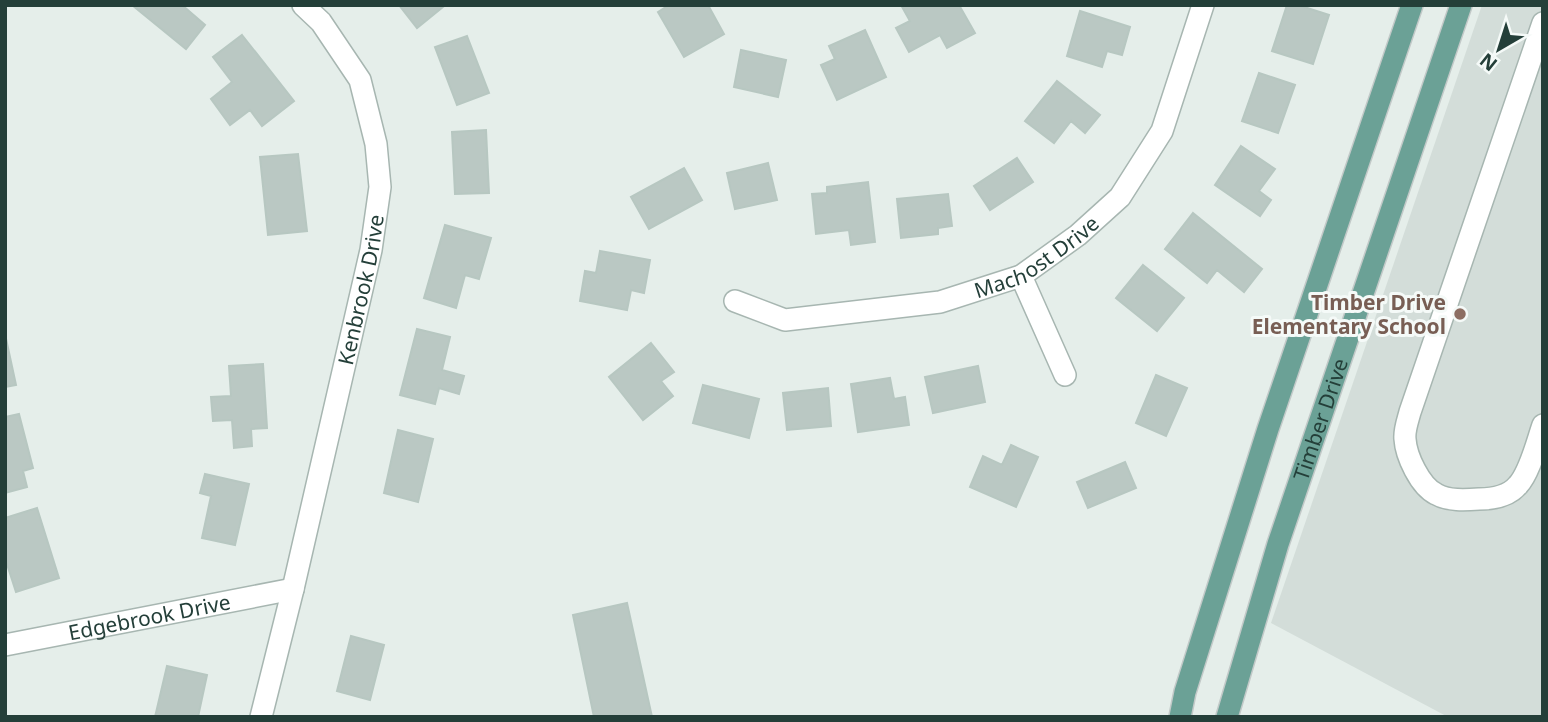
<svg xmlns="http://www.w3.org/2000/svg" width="1548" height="722" font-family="'Noto Sans',sans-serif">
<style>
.built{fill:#d3ddd9}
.building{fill:#bac8c3;stroke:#b7c7c1;stroke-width:2}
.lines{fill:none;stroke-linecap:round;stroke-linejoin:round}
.minor-casing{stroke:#a7b6b1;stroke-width:24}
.major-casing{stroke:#c2c9c8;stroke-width:24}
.minor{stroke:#fff;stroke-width:21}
.major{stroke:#6ba196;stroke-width:21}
.education-dot{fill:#8d6e63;stroke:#f5faf8;stroke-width:2.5}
.labels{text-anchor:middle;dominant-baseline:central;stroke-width:6;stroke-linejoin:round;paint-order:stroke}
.street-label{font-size:21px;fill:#243f39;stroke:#f5faf8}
.education-label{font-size:21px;font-weight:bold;fill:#785e54;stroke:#f5faf8;text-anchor:end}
</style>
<rect width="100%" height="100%" fill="#e5eeea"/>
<path class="built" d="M1482 5H1543V717H1448L1271 623Z"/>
<path class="building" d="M132 5H182L205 25 186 49Z
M399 5H441L443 7 417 28Z
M669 5H708L724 34 684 57 658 12Z
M901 5H959L975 33 947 48 940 35 909 52 896 28 910 21Z
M1287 5H1298L1329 15 1313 64 1272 51Z
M1080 11 1130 27 1122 55 1107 51 1102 67 1067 56Z
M865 30 886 77 837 100 821 65 835 59 829 46Z
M242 35 294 101 262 126 250 110 230 125 211 99 232 82 213 57Z
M467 36 489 93 457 105 435 47Z
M741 50 786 60 778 97 734 87Z
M1259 73 1295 85 1278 133 1242 121Z
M1057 81 1100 115 1085 133 1071 121 1054 143 1025 121Z
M486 130 489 193 455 194 452 132Z
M1241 146 1275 169 1259 191 1271 200 1260 216 1215 185Z
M298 154 307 231 268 235 260 157Z
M1017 158 1033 182 990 210 974 186Z
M768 163 777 200 735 209 727 173Z
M684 168 702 200 649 229 631 197Z
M868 182 875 242 851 245 849 230 816 234 812 194 827 193V187Z
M948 194 952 226 938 228V234L901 238 897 199Z
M1193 213 1262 269 1244 292 1217 270 1207 283 1165 249Z
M445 225 491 238 479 279 465 275 456 308 424 298Z
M600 251 650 260 644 293 631 290 627 310 580 301 585 271 596 273Z
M1143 265 1184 298 1157 331 1116 298Z
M417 329 450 337 442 370 464 376 459 394 439 388 435 404 400 395Z
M5 334 16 385 5 387Z
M651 343 674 372 661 381 673 396 643 420 609 377Z
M263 364 267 428 251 429 252 446 234 448 232 420 213 421 211 397 231 396 229 366Z
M978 366 985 402 933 413 925 377Z
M1156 375 1187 388 1166 436 1136 423Z
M890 378 894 399 905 397 909 425 858 432 851 384Z
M703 385 759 399 749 438 693 423Z
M828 388 831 426 787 430 783 393Z
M19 414 33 468 23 471 27 487 5 493V417Z
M398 430 433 439 418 502 384 493Z
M1011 445 1038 457 1016 507 970 487 983 456 1002 465Z
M1125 462 1136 488 1088 508 1077 482Z
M205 474 249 484 235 545 202 538 211 496 200 493Z
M37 508 59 578 16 592 5 558V518Z
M627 603 652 717H594L573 615Z
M351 636 384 645 370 700 337 691Z
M167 666 207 675 198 717H155Z"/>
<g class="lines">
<g class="minor-casing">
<g id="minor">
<path d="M1543 23 1410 412C1408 420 1404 430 1405 439 1406 456 1420 486 1436 494 1448 501 1465 500 1479 499 1492 499 1509 496 1518 485 1530 472 1537 442 1543 425"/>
<path d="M1021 276 1065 375"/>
<path id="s1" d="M735 301 785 320 940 302 1021 276 1078 235 1120 197 1162 131 1203 5"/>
<path id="s2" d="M5 645 293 589"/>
<path id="s3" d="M261 717 293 589 371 250 380 187 376 144 360 80 321 22 303 5"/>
</g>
</g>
<g class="major-casing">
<g id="major">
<path d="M1180 717 1185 692 1268 429 1412 5"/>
<path id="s4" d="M1227 717 1278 544 1461 5"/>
</g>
</g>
<use href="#minor" class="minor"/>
<use href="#major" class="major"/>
</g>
<circle class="education-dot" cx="1460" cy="314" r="7"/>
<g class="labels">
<g class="street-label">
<text stroke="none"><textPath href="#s1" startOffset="317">Machost Drive</textPath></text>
<text stroke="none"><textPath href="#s3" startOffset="439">Kenbrook Drive</textPath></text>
<text stroke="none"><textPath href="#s4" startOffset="312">Timber Drive</textPath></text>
<text stroke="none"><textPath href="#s2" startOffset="147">Edgebrook Drive</textPath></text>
</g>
<g class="education-label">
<text x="1446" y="302">Timber Drive<tspan x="1446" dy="24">Elementary School</tspan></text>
</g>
</g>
<rect width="1548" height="722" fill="none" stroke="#243f39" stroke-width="14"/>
<g transform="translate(1499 49) rotate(219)" stroke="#f5faf8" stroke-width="5" paint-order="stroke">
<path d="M0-5L12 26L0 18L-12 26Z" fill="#243f39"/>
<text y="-10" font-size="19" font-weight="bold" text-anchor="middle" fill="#243f39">N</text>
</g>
</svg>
